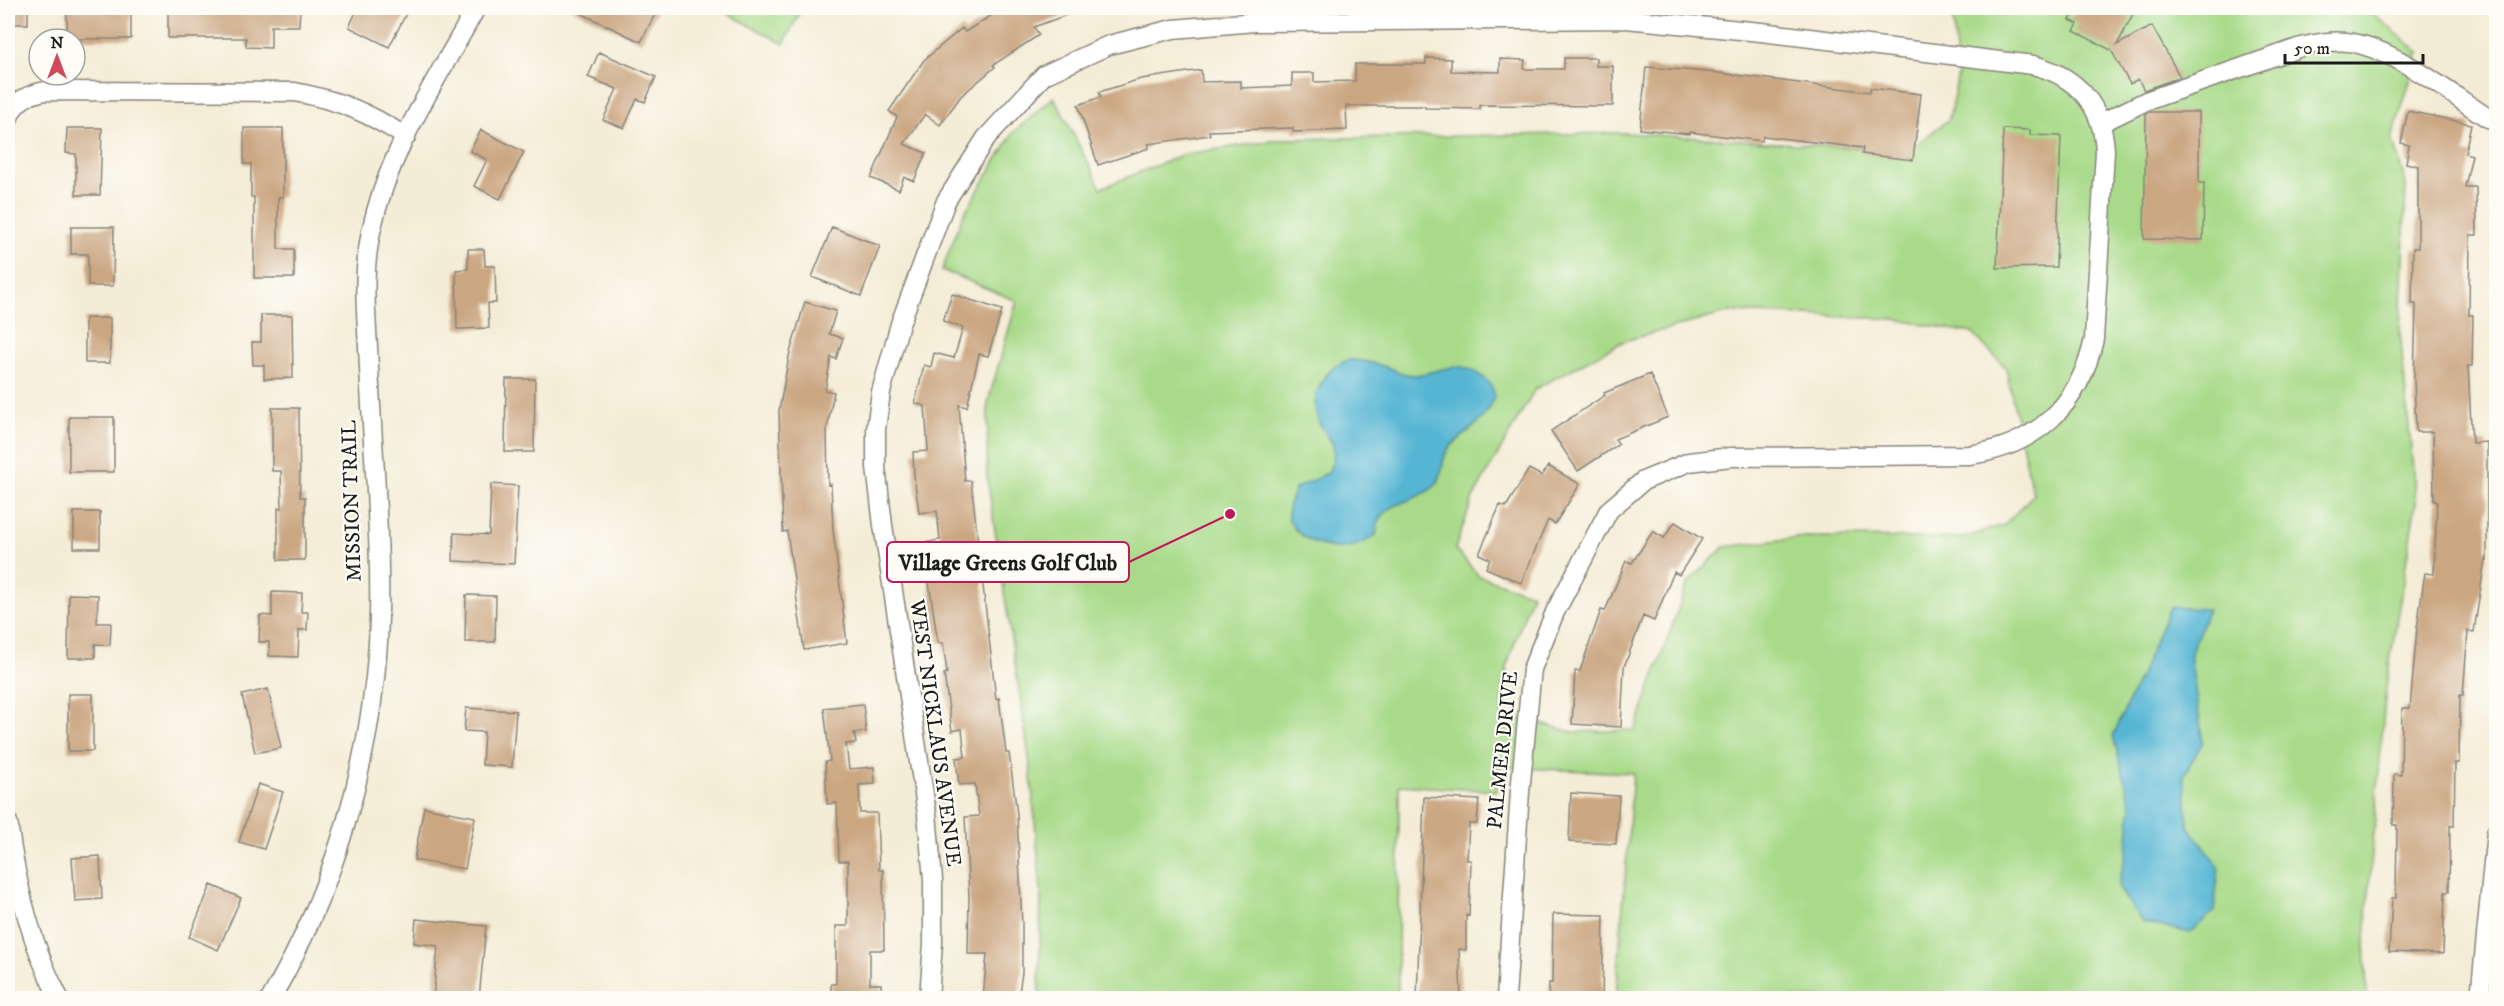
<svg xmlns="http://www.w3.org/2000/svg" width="2504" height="1006" font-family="'IM FELL DW Pica',serif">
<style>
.green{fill:#a8da89;stroke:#627b52;stroke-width:1.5;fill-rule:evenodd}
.water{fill:#54b5d3;stroke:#386878;stroke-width:1.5}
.building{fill:#caa681}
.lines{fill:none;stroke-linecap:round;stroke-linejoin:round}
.minor-casing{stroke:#888479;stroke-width:21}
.minor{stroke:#fff;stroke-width:18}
.labels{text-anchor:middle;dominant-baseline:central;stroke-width:4.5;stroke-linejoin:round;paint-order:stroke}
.street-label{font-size:21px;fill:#1c1c1c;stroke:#fdfcf7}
.leader{fill:none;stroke:#c2185b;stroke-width:2}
.callout-dot{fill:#c2185b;stroke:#fdfcf7;stroke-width:2}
.callout{fill:#fdfcf7;stroke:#c2185b;stroke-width:2}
.callout-label{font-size:22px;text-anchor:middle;font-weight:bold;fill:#1c1c1c}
</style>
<rect width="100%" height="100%" fill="#fdfcf7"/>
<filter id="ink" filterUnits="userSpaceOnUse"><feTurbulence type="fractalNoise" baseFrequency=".0167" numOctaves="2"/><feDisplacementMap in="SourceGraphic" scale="12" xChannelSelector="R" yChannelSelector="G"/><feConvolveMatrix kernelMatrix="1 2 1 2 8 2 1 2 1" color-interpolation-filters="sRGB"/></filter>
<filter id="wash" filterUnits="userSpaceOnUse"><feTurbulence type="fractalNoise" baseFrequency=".008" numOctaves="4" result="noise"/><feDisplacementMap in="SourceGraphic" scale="24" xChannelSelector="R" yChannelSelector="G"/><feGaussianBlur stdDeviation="1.35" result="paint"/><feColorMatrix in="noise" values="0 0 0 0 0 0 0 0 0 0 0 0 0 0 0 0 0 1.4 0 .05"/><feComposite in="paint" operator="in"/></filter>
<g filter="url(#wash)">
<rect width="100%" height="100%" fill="#f4ecd6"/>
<path class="green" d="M718 8H802L784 44Z
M1952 8H2366L2419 52 2392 139 2406 184 2400 332 2416 502 2386 686 2365 939 2367 998H1616L1633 773 1498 767 1497 791 1399 785 1398 998H1039L1041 890 1030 764 987 477 988 402 1017 301 942 270 962 217 1013 133 1054 97 1101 188 1185 154 1286 139 1625 133 1908 151 1949 119 1958 75ZM1730 312 1894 319 1972 333 2006 368 2033 495 2004 525 1963 538 1805 537 1724 547 1687 584 1635 730 1573 732 1501 714 1508 662 1532 594 1479 576 1455 549 1473 498 1535 389 1624 341Z"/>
<path class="water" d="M1349 360C1363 360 1376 363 1389 368 1398 371 1406 376 1415 375 1431 374 1444 366 1460 367 1469 367 1477 373 1484 378 1516 402 1461 435 1449 448 1440 458 1444 478 1435 486 1415 505 1378 499 1376 535 1353 552 1328 552 1304 537 1299 534 1291 526 1289 520 1285 509 1291 498 1296 488L1328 473C1332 465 1335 454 1333 445 1330 438 1324 432 1320 425 1307 399 1323 368 1349 360Z
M2170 607 2208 609 2190 655 2203 742 2184 775 2188 825 2219 867 2214 911 2190 933 2142 922 2118 887 2127 849 2131 804 2113 736Z"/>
<g id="blocks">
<path class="building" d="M8 8H28V24H8Z
M168 8H300L299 26H271V48L246 47V38H168Z
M358 8H409L389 47 349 27Z
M570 8H658L641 42Z
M1003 8H1083V9L1034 27 1039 35 993 65 995 67 961 96 940 125 925 114 904 144 926 153 914 181 904 177 899 190 871 178 897 117 889 111 924 60 962 28 965 32Z
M2077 8H2136L2117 45 2152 26 2180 77 2144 90 2138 79 2130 84 2111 50 2074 31 2078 24 2070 20Z
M67 9H131V39H67Z
M599 52 656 77 645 102 637 99 624 128 603 120 617 89 588 77Z
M1426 58 1451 59V71L1500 72V59L1525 60 1524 69H1564V58H1596V66H1613V106L1480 105V109L1425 108V106H1346L1347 130 1293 132V128L1209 131 1210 135 1148 144 1149 148 1098 165 1078 105 1101 97 1099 92 1141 79 1201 70 1202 82 1241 81V88L1292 86V73H1314V82L1355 81V64H1426Z
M1646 67 1720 73 1870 92V88L1921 94 1913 160 1862 154 1863 148 1763 136 1762 141 1690 132V134L1640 129Z
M2408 111 2471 124 2465 153 2472 155 2465 187H2476L2477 235H2470L2469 315H2473L2472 366H2468L2472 443 2487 442V560L2485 559 2474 632 2468 631 2463 695H2460L2459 763H2455L2454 826H2450L2449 892H2445L2443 954 2389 952 2392 898H2396L2397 825H2393L2394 774 2401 775 2402 708H2410L2417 628 2425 573 2434 574 2437 501H2434L2433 432H2416L2414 379 2416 304H2412L2413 248H2418V166L2406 163 2409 145 2401 143Z
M2149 112H2199V183H2204L2203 240 2144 239 2146 113Z
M67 128H102L100 195H76V154L66 153Z
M244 128H283V197H278V249H294V278H254V197H251V164H244Z
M2003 129 2030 130V135L2061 136 2056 267 1997 268Z
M481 130 524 152 500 199 474 186 487 160 470 151Z
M71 227H114L113 286H88V254H71Z
M832 227 880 246 861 296 812 277Z
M468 249H484L485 266H495L496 303H488L489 328 457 329 456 270 468 269Z
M952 294 1002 310 988 356 979 354 967 407 959 405 965 481H971L996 699 999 698 1006 753H1009L1017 814 1022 925V973L1018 999H983L987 954H968L969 897 965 817 979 816 975 784 959 785 956 758 965 757 962 729 952 731 944 674 947 673 943 643H938L923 543 940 540 937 511 919 513 914 476 913 452 928 451 925 406 915 403 924 365 931 367 934 353 954 358 963 328 943 321Z
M805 302 836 311 829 334 843 338 836 359 831 357 825 390 834 392 827 429 828 485 831 484 833 530 847 643 804 650 787 531 783 532 779 411 789 356Z
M261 315H292L293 378 264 379V365H253L252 342H261Z
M85 318H110V363H85Z
M1650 374 1668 417 1615 439 1619 444 1578 471 1551 431 1605 395 1604 393Z
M506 379H535L534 452H505Z
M272 408H299L300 497H305V560H278V508H282L281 471H272Z
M69 417H114V472H69Z
M1548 466 1580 484 1555 524 1548 520 1521 583 1486 568 1490 559 1479 554 1500 505 1506 507 1529 469 1542 476Z
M491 484 518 486 514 564 453 561 454 533 489 535Z
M74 512H100V548H74Z
M1675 522 1702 539 1679 575 1674 572 1654 621 1643 616 1624 667 1621 727 1572 724 1575 671H1580L1601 610 1605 611 1626 561 1632 563 1653 531 1664 538Z
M272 592 302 593 301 612H308L307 630H299L298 657 269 656V642H259L260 615 272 616Z
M69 594 98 595 97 623H111L110 645 95 644V658H68Z
M466 595 496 596 495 642H465Z
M268 689 281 748 255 753 242 695Z
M68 694H93V751H68Z
M863 704 866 732 854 733 856 743 846 744 849 769 874 767 875 784 859 785 860 813H877L879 870H883L884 950H870V984H881V999H831V984H836V926H848V861H839L837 803 827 804 825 762 830 761 824 708Z
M466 708 516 711 512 767 482 765 484 732 464 731Z
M258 784 283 792 264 849 239 842Z
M1571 793 1619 796 1616 844 1569 842Z
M1424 797 1479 800 1477 824H1469L1467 860H1471L1469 916 1466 915V950L1459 949 1461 999H1417Z
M424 807 475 817 465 869 414 860Z
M100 856 102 899 75 901 72 858Z
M211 885 241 898 218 950 189 937Z
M1553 914 1604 915 1602 999H1549V983H1552Z
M416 919 486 926 479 999 433 998 438 946 414 943Z"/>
</g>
</g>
<g filter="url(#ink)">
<use href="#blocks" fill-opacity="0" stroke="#888479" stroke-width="1.5"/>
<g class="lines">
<g class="minor-casing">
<path id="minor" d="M8 120C14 101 26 95 45 91L295 92C341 101 367 112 406 137
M2101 123 2146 101 2298 48C2316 43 2335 39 2354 43 2399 52 2449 93 2488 118L2496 120
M8 822C16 884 30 943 59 998
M271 998C333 892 370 766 378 643 381 586 378 528 375 471 372 430 370 388 368 347 366 313 363 277 369 243 383 158 436 82 476 8
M929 998 933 943V880L927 814 883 525 876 467V429L881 392 900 324 946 201 986 138 1044 75 1109 45 1173 29 1255 22 1626 19 1761 32 2033 65C2077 76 2103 106 2105 151L2094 339C2080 405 2036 446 1969 455L1731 457 1689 462 1643 481 1609 510 1555 612 1532 669 1520 792 1506 998
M2480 998 2496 832"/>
</g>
<use href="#minor" class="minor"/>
</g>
</g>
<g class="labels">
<g class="street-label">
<text transform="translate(352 501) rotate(-92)">MISSION TRAIL</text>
<text transform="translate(935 733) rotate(82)">WEST NICKLAUS AVENUE</text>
<text transform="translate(1503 750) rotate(-84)">PALMER DRIVE</text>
</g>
</g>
<path class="leader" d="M1230 514L1129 562"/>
<circle class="callout-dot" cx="1230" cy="514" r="6"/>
<rect class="callout" x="887" y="542" width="242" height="40" rx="6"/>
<g class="callout-label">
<text x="1008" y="570">Village Greens Golf Club</text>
</g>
<rect width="2504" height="1006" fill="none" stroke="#fdfcf7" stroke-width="30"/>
<g transform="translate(57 57)"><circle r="28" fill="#fdfcf7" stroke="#a3a29f" stroke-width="1.5"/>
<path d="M0-4.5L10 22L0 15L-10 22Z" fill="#d1495b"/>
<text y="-9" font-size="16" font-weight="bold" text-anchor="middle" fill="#1c1c1c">N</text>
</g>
<path d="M2285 54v9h138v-9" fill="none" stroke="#1c1c1c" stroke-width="3"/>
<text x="2294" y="54" font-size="18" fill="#1c1c1c" stroke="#fdfcf7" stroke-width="4.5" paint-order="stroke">50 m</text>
</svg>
